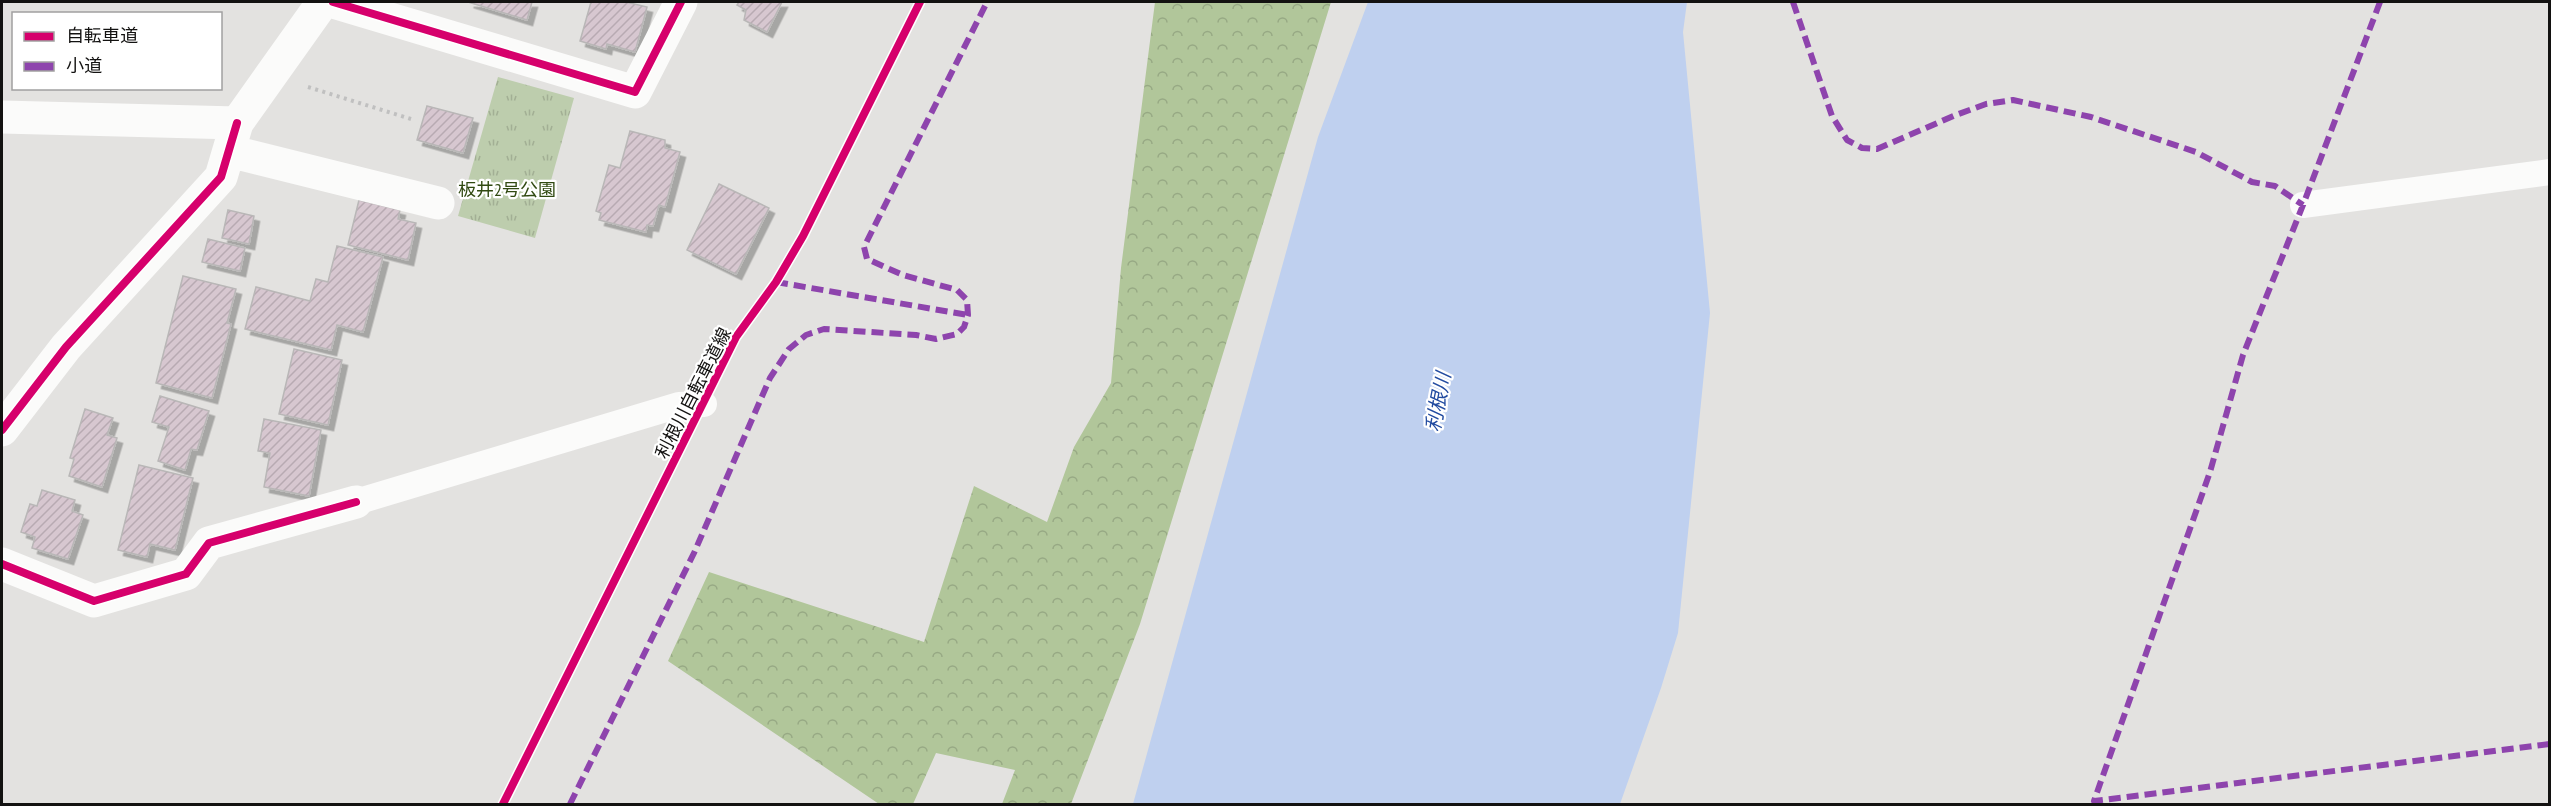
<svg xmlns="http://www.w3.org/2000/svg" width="2551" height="806" font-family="'PT Sans Narrow','Noto Sans JP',sans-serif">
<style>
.forest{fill:url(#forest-crowns)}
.park{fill:url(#park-tufts)}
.water{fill:#bfd0ef}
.building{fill:url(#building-hatch);stroke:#b9b7b7;stroke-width:1.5;filter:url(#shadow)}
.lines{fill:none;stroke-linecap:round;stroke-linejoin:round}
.path{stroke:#c0c0c0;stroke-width:4;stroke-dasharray:3 4.5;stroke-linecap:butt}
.service{stroke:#fbfbfa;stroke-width:26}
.minor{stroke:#fbfbfa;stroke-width:33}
.quiet{stroke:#8e44ad;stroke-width:6;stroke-dasharray:12 6;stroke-linecap:butt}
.cycleway-casing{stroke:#fff;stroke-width:11}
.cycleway{stroke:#d6006c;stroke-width:8}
.labels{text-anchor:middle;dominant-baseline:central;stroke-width:4.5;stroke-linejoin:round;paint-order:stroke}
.park-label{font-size:18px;fill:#314a12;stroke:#fff}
.street-label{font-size:18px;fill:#131211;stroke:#fff}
.water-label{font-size:20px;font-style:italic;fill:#224ba0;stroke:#fff}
</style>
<defs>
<pattern id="forest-crowns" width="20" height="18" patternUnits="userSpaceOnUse" patternTransform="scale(1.5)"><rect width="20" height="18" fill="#b1c69a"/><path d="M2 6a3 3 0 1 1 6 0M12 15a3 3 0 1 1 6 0" fill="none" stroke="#97a984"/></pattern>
<pattern id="park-tufts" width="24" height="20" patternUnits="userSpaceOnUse" patternTransform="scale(1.5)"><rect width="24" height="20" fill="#bdcdad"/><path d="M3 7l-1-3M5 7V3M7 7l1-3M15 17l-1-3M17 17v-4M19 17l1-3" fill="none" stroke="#a2af94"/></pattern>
<pattern id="building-hatch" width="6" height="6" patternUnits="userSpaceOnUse" patternTransform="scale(1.5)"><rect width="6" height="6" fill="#d7c7d0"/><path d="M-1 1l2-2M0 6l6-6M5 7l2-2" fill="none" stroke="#b8aab2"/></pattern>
<filter id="shadow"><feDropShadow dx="5.5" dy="5.5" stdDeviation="0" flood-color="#0004"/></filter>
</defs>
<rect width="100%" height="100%" fill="#e3e2e0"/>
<path class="forest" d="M1155 2H1331L1140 624 1071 804H1002L1015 770 936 753 913 804H879L668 661 709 572 924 642 974 486 1047 522 1074 447 1111 383 1121 268Z"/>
<path class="park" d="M498 77 574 98 535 238 458 216Z"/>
<path class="water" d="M1368 2H1687L1683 32 1710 313 1678 633 1661 688 1620 804H1133L1318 137Z"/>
<path class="building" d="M468 2H532L527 20Z
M591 2H626L647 7 635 52 607 44 606 49 580 41Z
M739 2H782L767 32 744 20 746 10 737 5Z
M427 106 473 118 463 153 417 140Z
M630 131 665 140V148L680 152 665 207 659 205 653 226 647 225 646 232 599 220 601 213 596 211 609 165 620 168Z
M719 184 769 208 736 274 687 250Z
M359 200 400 210 398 219 416 223 408 260 348 245Z
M228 210 254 216 249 244 222 238Z
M208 239 245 248 240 271 202 262Z
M337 246 383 257 363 332 337 325 331 350 245 329 256 287 310 301 316 279 328 282Z
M183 276 236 289 227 323 231 324 212 398 156 383Z
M294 349 342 360 328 425 279 414Z
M160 396 209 411 197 450 191 449 185 470 158 461 169 427 152 422Z
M85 409 113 418 107 435 117 438 102 487 69 476 74 459 70 458Z
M264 419 321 430 309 496 264 487 270 453 258 451Z
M139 465 193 478 175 550 150 544 147 557 118 550Z
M42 490 75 500 72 511 83 515 68 559 32 548 35 537 21 532 30 504 37 506Z"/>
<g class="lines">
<path class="path" d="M308 87 411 119"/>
<path class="service" d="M2303 205 2550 172
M356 502 679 405 704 404"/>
<path class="minor" d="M333 2 635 92 681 2
M2 117 237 123 323 2
M229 151 438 203
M2 430 66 347 221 177 237 123
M2 564 94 601 186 574 209 543 356 502"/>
<path class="quiet" d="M1793 2 1832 116 1847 140 1862 148 1877 149 1956 115 1986 104 2013 100 2091 117 2196 152 2252 182 2275 186 2303 205
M2380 2 2303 205 2243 355 2210 472 2094 801 2550 744
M776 282 968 315
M570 804 694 553 770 378 789 349 806 335 824 329 916 335 936 339 957 334 964 327 968 315 967 300 957 290 903 275 867 259 864 247 987 2"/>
<g class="cycleway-casing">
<path id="cycleway" d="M333 2 635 92 681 2
M2 430 66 347 221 177 237 123
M2 564 94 601 186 574 209 543 356 502
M503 804 736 337 776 282 803 236 920 2"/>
</g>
<use href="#cycleway" class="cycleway"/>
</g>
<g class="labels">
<g class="park-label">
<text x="507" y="189">板井2号公園</text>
</g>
<g class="street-label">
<text transform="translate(693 393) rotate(-63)">利根川自転車道線</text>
</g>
<g class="water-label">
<text transform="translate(1438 402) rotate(-79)">利根川</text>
</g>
</g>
<rect width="2551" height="806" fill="none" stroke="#131211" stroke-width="6"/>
<rect x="12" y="12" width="210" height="78" fill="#ffffff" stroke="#a1a0a0" stroke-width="1.5"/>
<rect x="24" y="32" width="30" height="9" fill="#d6006c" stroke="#a1a0a0" stroke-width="1.5"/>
<text x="66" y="42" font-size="18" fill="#131211">自転車道</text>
<rect x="24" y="62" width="30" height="9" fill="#8e44ad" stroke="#a1a0a0" stroke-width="1.5"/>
<text x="66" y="72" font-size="18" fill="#131211">小道</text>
</svg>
